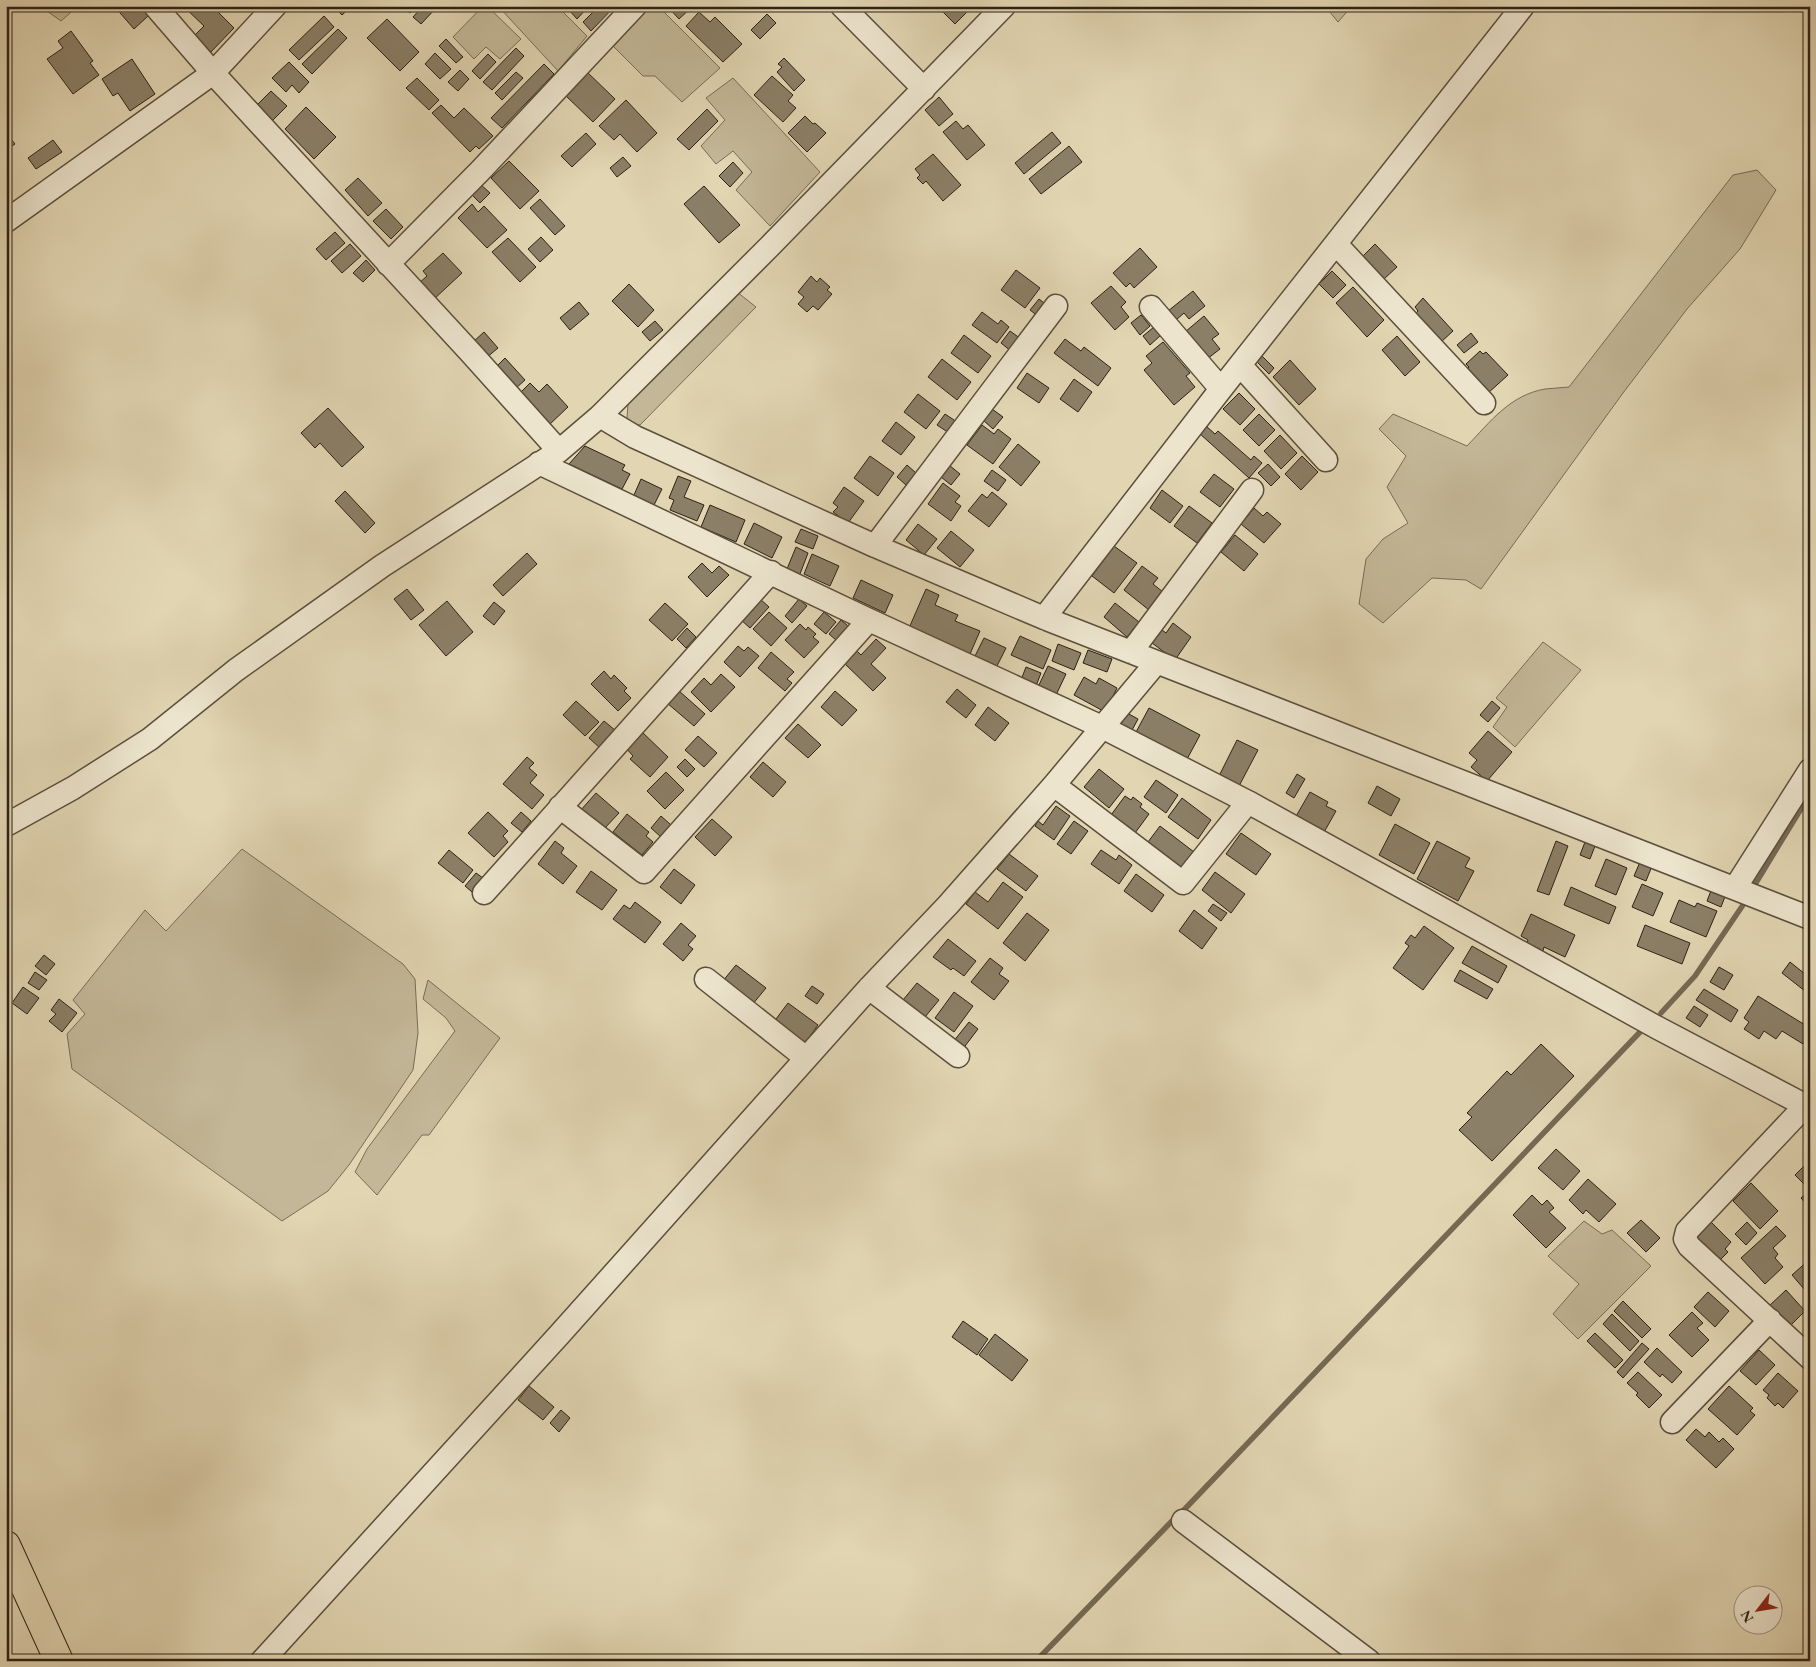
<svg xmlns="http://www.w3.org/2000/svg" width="1816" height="1667" font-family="'EB Garamond',serif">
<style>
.green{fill:#c3b797;stroke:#786c56}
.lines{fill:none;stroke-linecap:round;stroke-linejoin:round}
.stream{stroke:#756953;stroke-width:5.5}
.building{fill:#8b7f67;stroke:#2e2215}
.minor-casing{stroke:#5b4f3c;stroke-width:25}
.highway-casing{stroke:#2e2215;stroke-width:30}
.minor{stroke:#ece4cd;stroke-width:22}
.highway{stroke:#e1d5b2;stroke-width:28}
</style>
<rect width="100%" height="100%" fill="#e1d5b2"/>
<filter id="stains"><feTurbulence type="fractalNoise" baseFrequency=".004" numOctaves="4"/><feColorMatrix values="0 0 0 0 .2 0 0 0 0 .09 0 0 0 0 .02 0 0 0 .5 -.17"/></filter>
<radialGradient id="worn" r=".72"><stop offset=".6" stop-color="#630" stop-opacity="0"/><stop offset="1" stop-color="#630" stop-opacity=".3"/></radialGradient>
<path class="green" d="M40 6H78L61 21Z
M483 6H487L521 39 500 59 486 47 474 59 453 37Z
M498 6H566L562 11 587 36 558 71Z
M647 6H658L720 68 682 102 655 76H643L613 46Z
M1325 6H1352L1338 22Z
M733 78 820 172 770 226 736 190 752 172 733 151 716 164 701 146 725 120 706 98Z
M1757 170 1776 190 1740 249 1687 309 1623 393 1481 589 1466 580 1432 578 1383 623 1359 604 1366 559 1383 539 1408 523 1387 487 1406 456 1379 429 1393 414 1467 446C1490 422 1510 395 1545 389 1553 388 1561 388 1569 387L1733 175Z
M737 292 756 307 640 425 632 424 627 418 628 404Z
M1543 642 1581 670 1515 747 1493 727 1507 707 1496 698Z
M242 849 403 964 415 979 418 1033 413 1070 349 1165 328 1191 282 1221 72 1069 67 1034 85 1014 73 1000 145 910 166 931Z
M428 980 500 1038 429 1135H422L377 1195 355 1172 367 1149 455 1031 446 1018 423 999Z
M1584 1221 1602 1234 1612 1230 1651 1266 1578 1339 1553 1314 1579 1284 1548 1256Z"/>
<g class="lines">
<path class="stream" d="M1754 886 1810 794
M1661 1013 1695 976 1745 902
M1182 1512 1641 1031
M1036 1661 1173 1520"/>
</g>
<path class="building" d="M114 6H140L148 16 134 29Z
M183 6H217L218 7 216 10 234 28 209 54 192 38 204 26Z
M333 6H352L342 15Z
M402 6H416L410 13Z
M423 6H438L421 24 413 17Z
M573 6H589L577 19 569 10Z
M599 6H615L591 31 583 22Z
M667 6H693L679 19Z
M937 6H973L955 24Z
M699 12 710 22 715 17 742 44 723 62 686 26Z
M767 14 776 23 760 39 751 30Z
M324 16 334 27 299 60 289 50Z
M387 19 419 52 400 71 367 38Z
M338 29 347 38 312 74 302 64Z
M71 31 93 61 90 63 99 75 73 94 47 59 63 48 58 41Z
M446 39 463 57 456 63 439 46Z
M516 48 524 56 492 90 483 82Z
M435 53 451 69 440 79 425 64Z
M488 54 496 62 480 79 472 71Z
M784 58 805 80 794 91 777 72 782 67 778 64Z
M132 59 155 94 130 111 118 93 113 96 102 79Z
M289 62 309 82 299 93 292 85 286 92 272 78Z
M544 64 554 74 502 128 491 118Z
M460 70 469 79 458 91 448 82Z
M586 71 615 99 593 122 564 94Z
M516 72 523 78 502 100 495 93Z
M772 76 793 95 788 101 796 108 783 122 754 95Z
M417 78 439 100 429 110 406 88Z
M271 91 287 106 272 121 257 105Z
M939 97 953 114 939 126 925 110Z
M626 100 657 133 637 152 620 134 614 140 599 126Z
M441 105 454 118 464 108 493 136 479 149 476 146 470 152 432 113Z
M306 107 336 137 314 159 285 129Z
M707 109 718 121 689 150 677 139Z
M805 116 813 124 815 123 826 133 807 152 788 133Z
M956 121 963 129 968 125 985 145 967 160 943 132Z
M1052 132 1061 143 1024 174 1015 163Z
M6 133 15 144 6 150Z
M586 133 596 144 572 167 561 156Z
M53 140 62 152 36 169 28 158Z
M1069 146 1082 162 1041 194 1029 179Z
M933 154 961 185 943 201 926 181 923 184 917 178 920 175 915 169Z
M623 157 631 166 617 177 610 168Z
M509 161 539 191 520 209 491 178Z
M733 162 743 173 730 187 719 176Z
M358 178 382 203 368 216 345 190Z
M479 183 490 193 480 203 470 193Z
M704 186 740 225 719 243 684 204Z
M540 199 565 226 555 235 530 208Z
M472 204 478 212 484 206 507 230 487 248 458 218Z
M386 209 403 227 391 239 373 221Z
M335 232 345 243 326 260 316 249Z
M541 237 553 250 540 262 528 249Z
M508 238 536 267 520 282 492 252Z
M350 244 361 256 342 273 331 261Z
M1375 244 1397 267 1384 279 1363 256Z
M1140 248 1157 267 1134 288 1130 283 1126 287 1113 273Z
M443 253 462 273 433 300 418 284 427 276 423 271Z
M366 260 375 270 363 282 353 273Z
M1016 270 1040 288 1025 308 1001 290Z
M1332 271 1346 285 1333 298 1319 284Z
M811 276 817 282 820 278 830 287 827 290 832 294 818 310 813 306 807 312 798 304 804 297 798 292Z
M629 284 654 310 638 327 612 301Z
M1111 286 1126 302 1121 307 1129 317 1115 330 1091 303Z
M1353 287 1384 320 1367 337 1336 303Z
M1193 291 1205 306 1189 319 1184 313 1176 320 1168 311Z
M1423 298 1453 331 1440 343 1414 315 1418 311 1415 307Z
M1039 299 1048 306 1039 317 1030 310Z
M579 302 589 314 570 330 560 318Z
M982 312 998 324 1001 320 1009 327 997 343 972 325Z
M1141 315 1150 326 1140 335 1131 323Z
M1204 316 1219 334 1212 339 1220 349 1207 359 1185 332Z
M655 321 663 330 650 341 642 332Z
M1154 327 1161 335 1150 345 1143 336Z
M1010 331 1021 339 1012 352 1001 343Z
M484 332 498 348 486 358 473 342Z
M1471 333 1478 342 1464 353 1457 345Z
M964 335 991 356 978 373 951 353Z
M1397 336 1420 362 1405 376 1382 350Z
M1065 339 1081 351 1084 347 1111 368 1098 386 1054 353Z
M1163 342 1190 373 1186 376 1195 387 1174 405 1144 370 1152 363 1146 356Z
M1480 351 1483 354 1486 352 1508 375 1487 394 1465 371 1469 367 1466 364Z
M1261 355 1274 368 1269 374 1256 361Z
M505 358 525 380 515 389 495 368Z
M942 359 971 382 957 400 928 377Z
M1290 360 1316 389 1299 405 1273 377Z
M1027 373 1049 388 1039 403 1017 388Z
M1074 379 1092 392 1078 412 1060 399Z
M530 383 539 392 547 384 568 407 549 425 520 393Z
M1239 393 1255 409 1240 425 1223 409Z
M918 394 940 411 926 429 904 412Z
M328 408 364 447 342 467 320 443 315 448 301 433Z
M992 409 1003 417 993 429 983 420Z
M945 414 957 422 949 433 937 425Z
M1259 414 1275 430 1259 446 1243 430Z
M896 422 915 437 901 455 882 441Z
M982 425 994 434 998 429 1011 439 993 464 967 445Z
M1206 426 1215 434 1218 431 1251 460 1254 456 1262 463 1249 478 1199 433Z
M1280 435 1297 453 1281 469 1264 451Z
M1018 444 1040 462 1021 486 999 467Z
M585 446 625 465 622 470 630 474 622 489 569 464Z
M870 456 894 473 878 496 854 478Z
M1302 456 1318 472 1301 490 1285 474Z
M1268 464 1280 477 1271 486 1258 473Z
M907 465 916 473 906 485 897 477Z
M949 465 960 474 951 485 941 477Z
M992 470 1006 480 998 491 984 481Z
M1214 474 1234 489 1220 507 1200 492Z
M678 476 691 481 684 497 704 505 697 521 670 510 674 500 669 498Z
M641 479 662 489 654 505 634 495Z
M943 483 960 496 955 502 961 506 951 521 928 504Z
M844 487 864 501 848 523 833 512 838 507 833 503Z
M1162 490 1183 506 1170 523 1150 508Z
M345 491 375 523 365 533 335 501Z
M992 492 1007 504 989 527 968 511 982 494 987 498Z
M710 505 745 520 736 542 701 527Z
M1189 506 1212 523 1197 543 1174 526Z
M1254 508 1263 516 1267 512 1281 524 1264 543 1241 524Z
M754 523 782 537 772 558 744 544Z
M918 524 937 539 924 555 906 540Z
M801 529 818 536 813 549 795 542Z
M951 531 974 550 960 567 937 548Z
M1235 535 1258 554 1244 571 1221 552Z
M1114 546 1137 563 1114 593 1092 576Z
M796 547 808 553 800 574 787 569Z
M527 553 537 564 503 596 493 585Z
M812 554 839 566 830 586 804 574Z
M702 563 712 573 719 566 729 575 707 597 688 577Z
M1142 566 1158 578 1153 584 1163 592 1149 610 1124 590Z
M861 580 893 595 885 613 853 598Z
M407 589 424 610 411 620 394 599Z
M926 589 939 595 935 605 958 615 955 621 980 631 970 654 909 628Z
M759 598 769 607 750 628 740 619Z
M799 599 807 606 792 623 785 616Z
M447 601 473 632 446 656 419 625Z
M494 602 505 611 494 625 483 616Z
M665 603 688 624 672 641 649 620Z
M1115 603 1139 622 1127 637 1104 617Z
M769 612 787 628 771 646 753 629Z
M824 612 836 622 826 634 814 624Z
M841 620 848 626 836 640 829 634Z
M1173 623 1191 637 1175 660 1152 643 1162 630 1166 633Z
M800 624 806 630 808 627 816 634 813 637 819 642 804 658 785 640Z
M687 628 696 637 686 648 677 639Z
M1020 636 1051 650 1043 669 1011 655Z
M984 638 1006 648 997 666 975 656Z
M876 639 886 648 871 664 886 678 873 691 844 663 856 650 861 655Z
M1058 644 1081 653 1074 670 1052 661Z
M738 646 744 651 748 647 759 656 740 677 724 662Z
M1088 650 1112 659 1107 672 1083 663Z
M771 652 794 672 787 679 792 683 785 691 758 668Z
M1048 666 1066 674 1056 695 1038 687Z
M1026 667 1041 673 1036 686 1021 680Z
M604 671 611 679 614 675 627 688 624 691 631 698 618 711 591 684Z
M721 674 735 687 711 712 691 692 704 678 711 685Z
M1084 677 1096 684 1099 678 1117 688 1105 712 1074 695Z
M957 689 976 705 966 718 946 702Z
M678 690 705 714 694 726 667 703Z
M835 691 857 710 842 726 821 707Z
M576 701 599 722 585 736 563 715Z
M1492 701 1500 708 1488 722 1480 715Z
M988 707 1009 723 995 741 975 725Z
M1149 708 1200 735 1186 761 1135 734Z
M1127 713 1138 719 1131 732 1120 726Z
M604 721 616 731 600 748 589 738Z
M798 724 821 745 808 758 785 738Z
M641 731 668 757 650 777 630 759 633 756 626 748Z
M1488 731 1512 752 1487 781 1471 767 1477 760 1469 753Z
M698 736 717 753 704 767 685 750Z
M1237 740 1258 750 1239 786 1219 776Z
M527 757 534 763 529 768 537 775 530 783 544 795 532 809 503 784Z
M685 759 695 769 687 777 677 767Z
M763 762 786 782 773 797 750 777Z
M1099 769 1124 789 1109 808 1084 787Z
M666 772 684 790 665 809 647 791Z
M1297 774 1305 779 1294 798 1286 793Z
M1156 780 1178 795 1166 813 1144 797Z
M1377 786 1400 799 1391 816 1368 803Z
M1310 792 1328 802 1326 806 1336 811 1323 834 1295 818Z
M596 793 619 813 603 830 580 811Z
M1125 796 1131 800 1133 797 1142 804 1140 807 1149 814 1135 833 1111 815Z
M1182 798 1211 820 1198 839 1168 817Z
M1056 806 1070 816 1054 840 1035 826 1038 821 1043 825Z
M488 812 508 831 503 836 508 842 494 857 468 833Z
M521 812 531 821 522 832 511 823Z
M627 814 649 832 646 836 653 842 642 855 613 832Z
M661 816 671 825 661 837 651 828Z
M712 819 732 837 715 856 695 837Z
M1074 821 1088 831 1071 854 1057 844Z
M1395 824 1430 843 1414 874 1379 855Z
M1160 826 1194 852 1181 868 1148 842Z
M1241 833 1271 854 1256 875 1226 854Z
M555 841 564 848 561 853 577 866 563 884 538 864Z
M1437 841 1470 858 1465 867 1474 871 1458 901 1417 879Z
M1556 841 1568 846 1549 895 1537 891Z
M1585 842 1595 846 1590 859 1580 855Z
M449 850 473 870 463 883 438 863Z
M1101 850 1116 860 1119 855 1132 865 1119 884 1091 864Z
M1009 854 1038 876 1026 891 997 869Z
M1606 859 1627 868 1616 895 1595 886Z
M1640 862 1652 866 1646 881 1634 876Z
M674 869 695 885 681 904 660 887Z
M591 871 617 890 602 910 576 892Z
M1215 872 1245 894 1231 913 1202 890Z
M476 873 483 878 472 892 465 886Z
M1136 874 1164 895 1152 912 1124 891Z
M1003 882 1023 897 998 929 966 904 975 892 988 902Z
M1642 884 1663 893 1653 916 1632 907Z
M1571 887 1616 907 1609 924 1564 905Z
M1712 888 1726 894 1721 907 1707 901Z
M1679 900 1695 907 1697 903 1717 911 1706 937 1670 922Z
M635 902 661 922 645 943 613 919 624 905 630 909Z
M1213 904 1227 913 1221 921 1208 911Z
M1194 910 1217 928 1202 949 1179 931Z
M1027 913 1049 930 1025 961 1003 943Z
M1531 914 1575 935 1565 957 1544 947 1543 951 1527 943 1528 940 1521 936Z
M681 923 696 936 688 945 693 949 683 961 663 944Z
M1645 925 1690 943 1682 964 1637 946Z
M1424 926 1454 948 1423 990 1393 968 1409 946 1405 943 1411 935 1415 938Z
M948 939 976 961 964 976 953 968 951 970 933 957Z
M1472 946 1507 966 1498 983 1462 963Z
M44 955 55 964 46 975 35 966Z
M990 958 1003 968 999 974 1009 981 994 1000 971 982Z
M1790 962 1810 978V995L1782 973Z
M736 965 766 988 752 1005 722 982Z
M1719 967 1733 975 1724 990 1710 982Z
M1460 970 1493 989 1487 999 1454 981Z
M35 972 47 980 39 990 28 983Z
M917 983 939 1000 925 1017 903 1000Z
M812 986 824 994 817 1004 805 996Z
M23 987 39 998 27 1014 12 1003Z
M1704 989 1738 1010 1731 1022 1696 1000Z
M954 992 973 1006 954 1032 935 1018Z
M1758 996 1810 1028V1033L1803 1044 1782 1031 1776 1039 1764 1031 1759 1039 1744 1029 1749 1022 1744 1018Z
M59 999 77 1013 62 1032 49 1021 56 1014 51 1010Z
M788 1003 818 1025 803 1046 773 1023Z
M1694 1006 1708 1015 1700 1027 1686 1018Z
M969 1022 978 1029 962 1050 953 1042Z
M1541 1044 1574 1076 1492 1161 1459 1130 1472 1117 1467 1113 1507 1071 1511 1075Z
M1556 1149 1580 1171 1563 1190 1538 1168Z
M1810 1160V1185L1807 1187 1795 1175Z
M1588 1179 1616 1204 1599 1222 1586 1210 1583 1214 1569 1200Z
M1751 1183 1778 1211 1760 1229 1733 1201Z
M1810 1190V1208L1801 1198Z
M1532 1195 1542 1205 1547 1200 1554 1208 1549 1212 1566 1228 1546 1248 1513 1215Z
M1641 1220 1660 1238 1646 1252 1627 1233Z
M1709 1220 1731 1242 1725 1249 1728 1252 1719 1261 1693 1237Z
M1747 1222 1757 1233 1746 1245 1735 1234Z
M1776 1226 1786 1236 1773 1248 1778 1254 1775 1258 1783 1267 1765 1284 1741 1258Z
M1810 1259V1296L1792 1275Z
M1786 1290 1805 1311 1789 1327 1769 1306Z
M1708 1292 1729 1311 1715 1327 1694 1307Z
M1623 1301 1651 1329 1642 1338 1614 1311Z
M1692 1312 1703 1323 1697 1328 1709 1340 1692 1357 1669 1335Z
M1612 1314 1639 1341 1630 1351 1603 1324Z
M963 1321 988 1339 977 1355 952 1337Z
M1595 1333 1623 1360 1615 1368 1587 1341Z
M995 1334 1028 1360 1012 1381 979 1355Z
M1642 1343 1649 1349 1623 1378 1617 1372Z
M1657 1348 1682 1372 1672 1383 1662 1374 1660 1377 1644 1362Z
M1759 1350 1775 1365 1756 1385 1740 1371Z
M1638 1372 1662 1395 1649 1408 1636 1395 1638 1393 1627 1383Z
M1778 1373 1798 1391 1783 1408 1778 1403 1775 1406 1767 1398 1769 1395 1763 1390Z
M529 1386 554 1407 543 1420 518 1400Z
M1729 1386 1753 1408 1750 1411 1755 1415 1737 1435 1708 1409Z
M561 1410 570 1418 559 1432 550 1423Z
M1696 1429 1705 1437 1709 1432 1719 1442 1723 1438 1734 1449 1716 1468 1686 1440Z"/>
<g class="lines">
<g class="minor-casing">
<path id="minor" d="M155 6 213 73 470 352 559 451
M842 6 924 89
M6 221 213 73 275 6
M1336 244 1484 403
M388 264 480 171 635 6
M1151 307 1221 389
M1240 365 1326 460
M600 416 635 437 875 546 1044 618 1810 918
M539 463 869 620 1102 727 1248 802 1658 1028 1810 1108
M875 546 1056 306
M1044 618 1221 389 1523 6
M1131 652 1252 490
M1054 785 1183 883 1248 802
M560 807 644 872 869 620
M6 825 73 788 150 739 236 670 382 566 559 451 600 416 770 246 1004 6
M1735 888 1810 770
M484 893 771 572
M706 979 806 1058
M869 988 958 1056
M1805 1106 1687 1231 1685 1239 1689 1246 1810 1358
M1672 1422 1770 1320
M1183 1521 1369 1661
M262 1661 559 1335 869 988 948 905 1054 785 1156 663"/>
</g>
<g class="highway-casing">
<path id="highway" d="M6 1545 59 1661"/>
</g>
<use href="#minor" class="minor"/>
<use href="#highway" class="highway"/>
</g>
<rect width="1816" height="1667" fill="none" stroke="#e1d5b2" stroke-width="25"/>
<rect x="8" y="8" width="1801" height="1652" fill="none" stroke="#2e2215" stroke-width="2.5"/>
<rect x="12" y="12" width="1791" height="1642" fill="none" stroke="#2e2215"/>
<g transform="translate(1758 1610) rotate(239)"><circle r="24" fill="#ece4cd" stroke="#a09683"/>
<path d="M0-4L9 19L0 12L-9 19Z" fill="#8f2418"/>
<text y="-8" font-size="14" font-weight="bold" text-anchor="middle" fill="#2e2215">N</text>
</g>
<rect width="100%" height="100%" filter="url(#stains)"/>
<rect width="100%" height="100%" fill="url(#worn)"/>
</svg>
